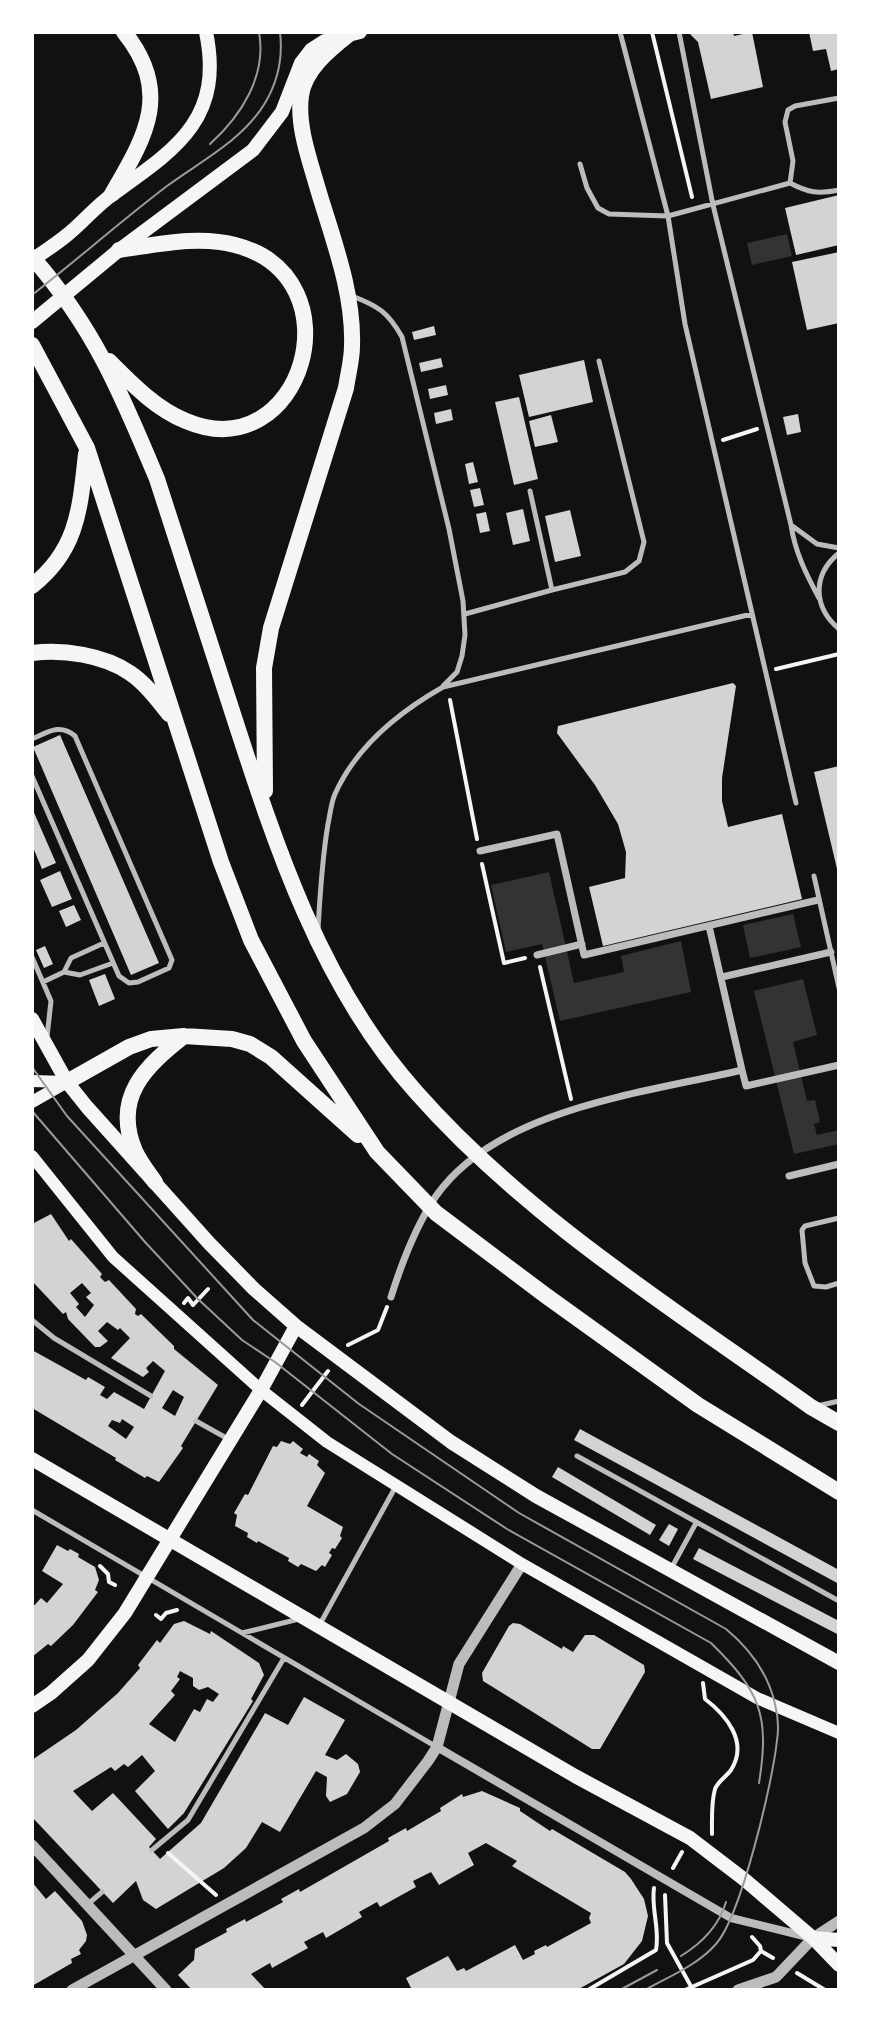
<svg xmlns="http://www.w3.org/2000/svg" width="871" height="2022" font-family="Bitter,serif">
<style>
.water{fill:#333}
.building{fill:#d3d3d3;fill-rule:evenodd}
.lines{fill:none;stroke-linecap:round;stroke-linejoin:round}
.path{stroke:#f5f5f5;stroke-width:4}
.service{stroke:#bcbcbc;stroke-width:5}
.pedestrian{stroke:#bcbcbc;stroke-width:7}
.minor{stroke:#bcbcbc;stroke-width:8}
.tertiary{stroke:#bcbcbc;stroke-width:11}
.secondary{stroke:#f5f5f5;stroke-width:12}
.primary{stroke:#f5f5f5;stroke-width:14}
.trunk{stroke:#f5f5f5;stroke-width:16}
.tram{stroke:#9a9a9a;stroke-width:2}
</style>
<rect width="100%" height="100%" fill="#111"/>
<path class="water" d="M787 234 792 256 752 265 747 243Z
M549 872 574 983 624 972 621 956 681 941 691 992 560 1021 542 944 506 952 491 885Z
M793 914 801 947 750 958 743 925Z
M803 979 817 1035 793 1042 807 1101 815 1100 820 1122 814 1124 817 1135 839 1130V1144L794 1154 754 991Z"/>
<path class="building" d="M688 32H733L734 36 752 32 763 87 711 99 698 42Z
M809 32H839V69L831 71 826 49 813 51Z
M839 195V245L796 255 785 208Z
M839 252V323L807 330 792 262Z
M434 326 436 335 414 340 412 332Z
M441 358 443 367 421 372 419 363Z
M584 360 593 402 529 417 519 375Z
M446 385 448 395 430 399 428 389Z
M519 397 538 479 514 485 495 402Z
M451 409 453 420 436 424 434 413Z
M798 414 801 432 787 435 783 417Z
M551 415 558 442 535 447 529 421Z
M473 462 478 482 469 484 465 464Z
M480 488 484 505 474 507 470 490Z
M523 509 530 541 513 545 506 513Z
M570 510 581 556 555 562 545 516Z
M486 512 490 531 480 533 476 514Z
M733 683 736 686 722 778V801L728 827 782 814 802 899 603 946 589 887 625 878 626 852 618 824 595 785 557 733 558 726Z
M60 735 159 963 131 975 33 747Z
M839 766V873H838L814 772Z
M32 808 56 863 42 869 32 845Z
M60 871 72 899 52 907 40 880Z
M74 905 81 920 66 927 59 911Z
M45 946 53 964 44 968 36 950Z
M105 974 115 999 99 1006 89 980Z
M51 1214 69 1241 71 1239 102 1274 100 1277 105 1282 109 1280 136 1309 135 1314 138 1316 141 1314 174 1346V1349L218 1385 181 1446 183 1448 159 1482 147 1476 145 1478 115 1460 116 1458 32 1408V1350L86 1380 88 1377 105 1387 100 1395 107 1399 114 1392 144 1409 165 1371 153 1361 146 1368 149 1372 143 1377 111 1358 130 1338 120 1328 118 1330 107 1322 98 1331 108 1341 100 1347H95L68 1319 66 1312 63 1314 32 1281V1224ZM82 1283 91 1293 86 1297 94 1305 85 1317 76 1307 79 1304 70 1293ZM173 1390 184 1397 175 1416 162 1408ZM122 1419 134 1427 126 1439 108 1426 112 1420 120 1423Z
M580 1429 839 1570V1584L574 1440Z
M281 1441 290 1444 293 1441 303 1449 300 1453 307 1457 309 1454 319 1461 317 1465 325 1473 307 1506 343 1527 340 1536 342 1538 335 1549 332 1548 329 1553 332 1555 325 1567 322 1565 316 1571 301 1564 298 1567 288 1561 289 1558 258 1541 257 1543 247 1537 248 1533 235 1526 237 1515 234 1513 245 1494 248 1495 273 1446 277 1447Z
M558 1467 656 1525 650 1535 552 1477Z
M669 1524 678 1529 669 1546 659 1540Z
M57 1545 68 1551 70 1549 79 1554 78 1557 95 1567 99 1580 95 1590 98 1592 73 1625 51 1646 48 1644 32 1657V1608L41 1598 47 1603 63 1584 42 1571Z
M699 1548 839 1621V1635L693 1559Z
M184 1621 210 1634 211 1631 259 1663 264 1675 251 1699 253 1701 184 1813 168 1829 135 1791 155 1771 142 1755 128 1767 124 1764 115 1771 111 1767 73 1791 92 1811 113 1793 156 1839 149 1847 160 1859 201 1823 265 1713 288 1725 304 1697 345 1720 325 1755 337 1760 346 1754 358 1764 360 1772 347 1794 330 1802 326 1796 327 1777 316 1771 280 1832 262 1822 246 1848 224 1868 156 1909 143 1900 136 1881 113 1903 32 1817V1760L76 1730 118 1693 140 1668 138 1665 157 1640 160 1643 174 1624ZM180 1671 193 1678V1686L199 1690 208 1687 219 1694 213 1702 207 1699 200 1712 194 1709 175 1742 149 1724 175 1695 171 1691 180 1679 177 1677Z
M513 1623 520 1624 562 1649 563 1646 573 1652 585 1635H594L644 1665 645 1672 600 1749H592L483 1681 482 1673 509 1626Z
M482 1791 520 1808V1811L550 1831 552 1829 625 1872 631 1879 644 1899 648 1916 642 1941 624 1964 577 1990H412L406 1978 448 1956 457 1971 464 1968 466 1971 515 1945 523 1960 535 1954 534 1951 546 1945 547 1947 591 1923 589 1918 591 1913 512 1866 517 1861 486 1843 468 1853 474 1865 439 1885 431 1872 413 1881 416 1887 380 1907 377 1902 359 1912 362 1917 326 1938 323 1932 304 1942 308 1948 272 1968 270 1963 251 1974 266 1990H192L178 1975 194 1960 195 1949 227 1932 226 1929 245 1919 246 1922 283 1902 281 1899 299 1889 300 1892 389 1841 388 1838 406 1828 407 1831 441 1811 440 1808 462 1794 463 1797Z
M32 1882 46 1899 55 1891 82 1921 87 1935 86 1941 79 1950 81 1954 71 1959 72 1963 32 1986Z"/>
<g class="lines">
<path class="path" d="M652 32 692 197
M723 440 757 429
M776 669 839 654
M450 700 477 839
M482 864 504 963 525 958
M540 967 571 1099
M184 1303 188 1298 193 1305 208 1289
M348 1345 378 1330 387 1307
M302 1405 328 1371
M100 1566 108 1574 109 1582 115 1585
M156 1615 161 1619 166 1613 177 1610
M703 1683 705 1699C726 1715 749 1742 731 1770 726 1777 718 1781 715 1789 711 1803 712 1820 712 1834
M168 1853 216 1895
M673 1868 682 1852
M665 1895 667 1943 693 1990
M752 1937 760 1946 761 1951 773 1958
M797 1973 825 1990
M588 1990 656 1950C660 1929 651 1909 654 1888
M685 1990 753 1960 760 1952
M838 1990H839"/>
<path class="service" d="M620 32 668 216 685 324 796 803
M679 32 713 205 791 525
M580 164 587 188 598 208 609 214 668 216 790 183C809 193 818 194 839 190
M790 183 793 161 785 122 788 110 795 106 839 98
M352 296C378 306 388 312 402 337L449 529 463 601 465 635 462 656 457 672 443 686
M839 553C812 575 813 607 839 629
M552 590 625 572 639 561 644 542 599 361
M819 598C806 574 795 552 791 525L817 544 839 548
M465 614 552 590 530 491
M32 739C48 732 60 723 75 736L172 960 169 968 138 982 129 983 119 976 32 776
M814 876 839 988
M318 929C320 894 322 859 328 824 330 815 331 803 335 794 356 747 399 712 443 687L752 614
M32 957 51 1001 47 1037
M64 972 71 958 104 943
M43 982 64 972 80 975 113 963
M839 1218 805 1226 802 1230 805 1263 814 1286 826 1287 839 1283
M32 1320 54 1338 151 1396
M817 1406 839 1401
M196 1421 230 1440
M577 1456 839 1601
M32 1510 435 1746
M672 1567 696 1523
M320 1624 396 1486
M242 1633 299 1619
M152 1850 188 1820 284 1658
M88 1904 102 1892"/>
<path class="pedestrian" d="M480 851 557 834 584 955 818 900
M537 955 582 944
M722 977 831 952
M742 1070 746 1086 839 1065
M789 1176 839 1164
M391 1297C402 1262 415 1227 436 1196 498 1108 645 1093 742 1070L709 926"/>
<path class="minor" d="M437 1747 731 1918 808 1937"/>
<path class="tertiary" d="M32 1845 166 1990
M72 1990 364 1828 395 1804 428 1761 437 1747 459 1664 522 1564
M738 1990 776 1977 813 1938 839 1921"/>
<path class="secondary" d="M32 1081 67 1082
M32 1102 67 1082
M32 1156 113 1257 261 1390 327 1442 522 1564 757 1698 839 1733"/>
<path class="primary" d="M32 260C44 252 56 244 67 235 83 222 96 206 113 194 176 149 224 119 206 32
M32 322 119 250 253 150 282 112 301 63 311 50 325 41 360 32
M32 1019 67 1082 87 1107 209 1243 254 1289 296 1326 451 1442 536 1496 839 1663
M32 1459 575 1776 690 1838 745 1880 813 1938 839 1965
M32 1706 51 1693 88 1660 125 1613 261 1390 296 1326
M813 1938 839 1940"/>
<path class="trunk" d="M112 194C145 137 173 93 124 32
M32 257C94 327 122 395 157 479 182 557 208 636 233 714 276 847 321 986 416 1092 527 1218 675 1310 811 1407L839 1423
M32 345 87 448 221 862 251 940 304 1041 377 1152 436 1213 545 1295 698 1405 839 1492
M109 361C132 384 156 409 186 421 302 470 360 277 235 245 198 235 156 245 119 250
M32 586C78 550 80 508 86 454
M32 653C63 649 104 655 130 673 145 683 157 699 169 714
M265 791 264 668 271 628 346 388C348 374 352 360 352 346 354 292 332 237 317 186 309 158 297 125 301 96 304 70 329 50 348 35
M67 1082 129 1047 151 1039 184 1036 232 1039 250 1044 271 1057 358 1135
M155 1182C148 1172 140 1162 135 1151 112 1097 146 1066 184 1036"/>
<path class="tram" d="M210 144C241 116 267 76 259 32
M32 295C78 259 121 221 167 186 201 161 243 140 265 103 278 81 283 57 280 32
M32 1067 67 1116 253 1320 359 1404 519 1513 726 1629C750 1649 768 1673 775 1704 778 1716 779 1728 777 1740 773 1781 741 1916 716 1944 698 1965 668 1977 645 1990
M32 1111 145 1242 198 1299 242 1340 275 1362 392 1454 507 1529 711 1643C760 1691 770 1715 759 1783
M681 1956C702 1943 719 1926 726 1902
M620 1990 657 1970"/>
</g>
<rect width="871" height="2022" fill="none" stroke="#ffffff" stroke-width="68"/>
</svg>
